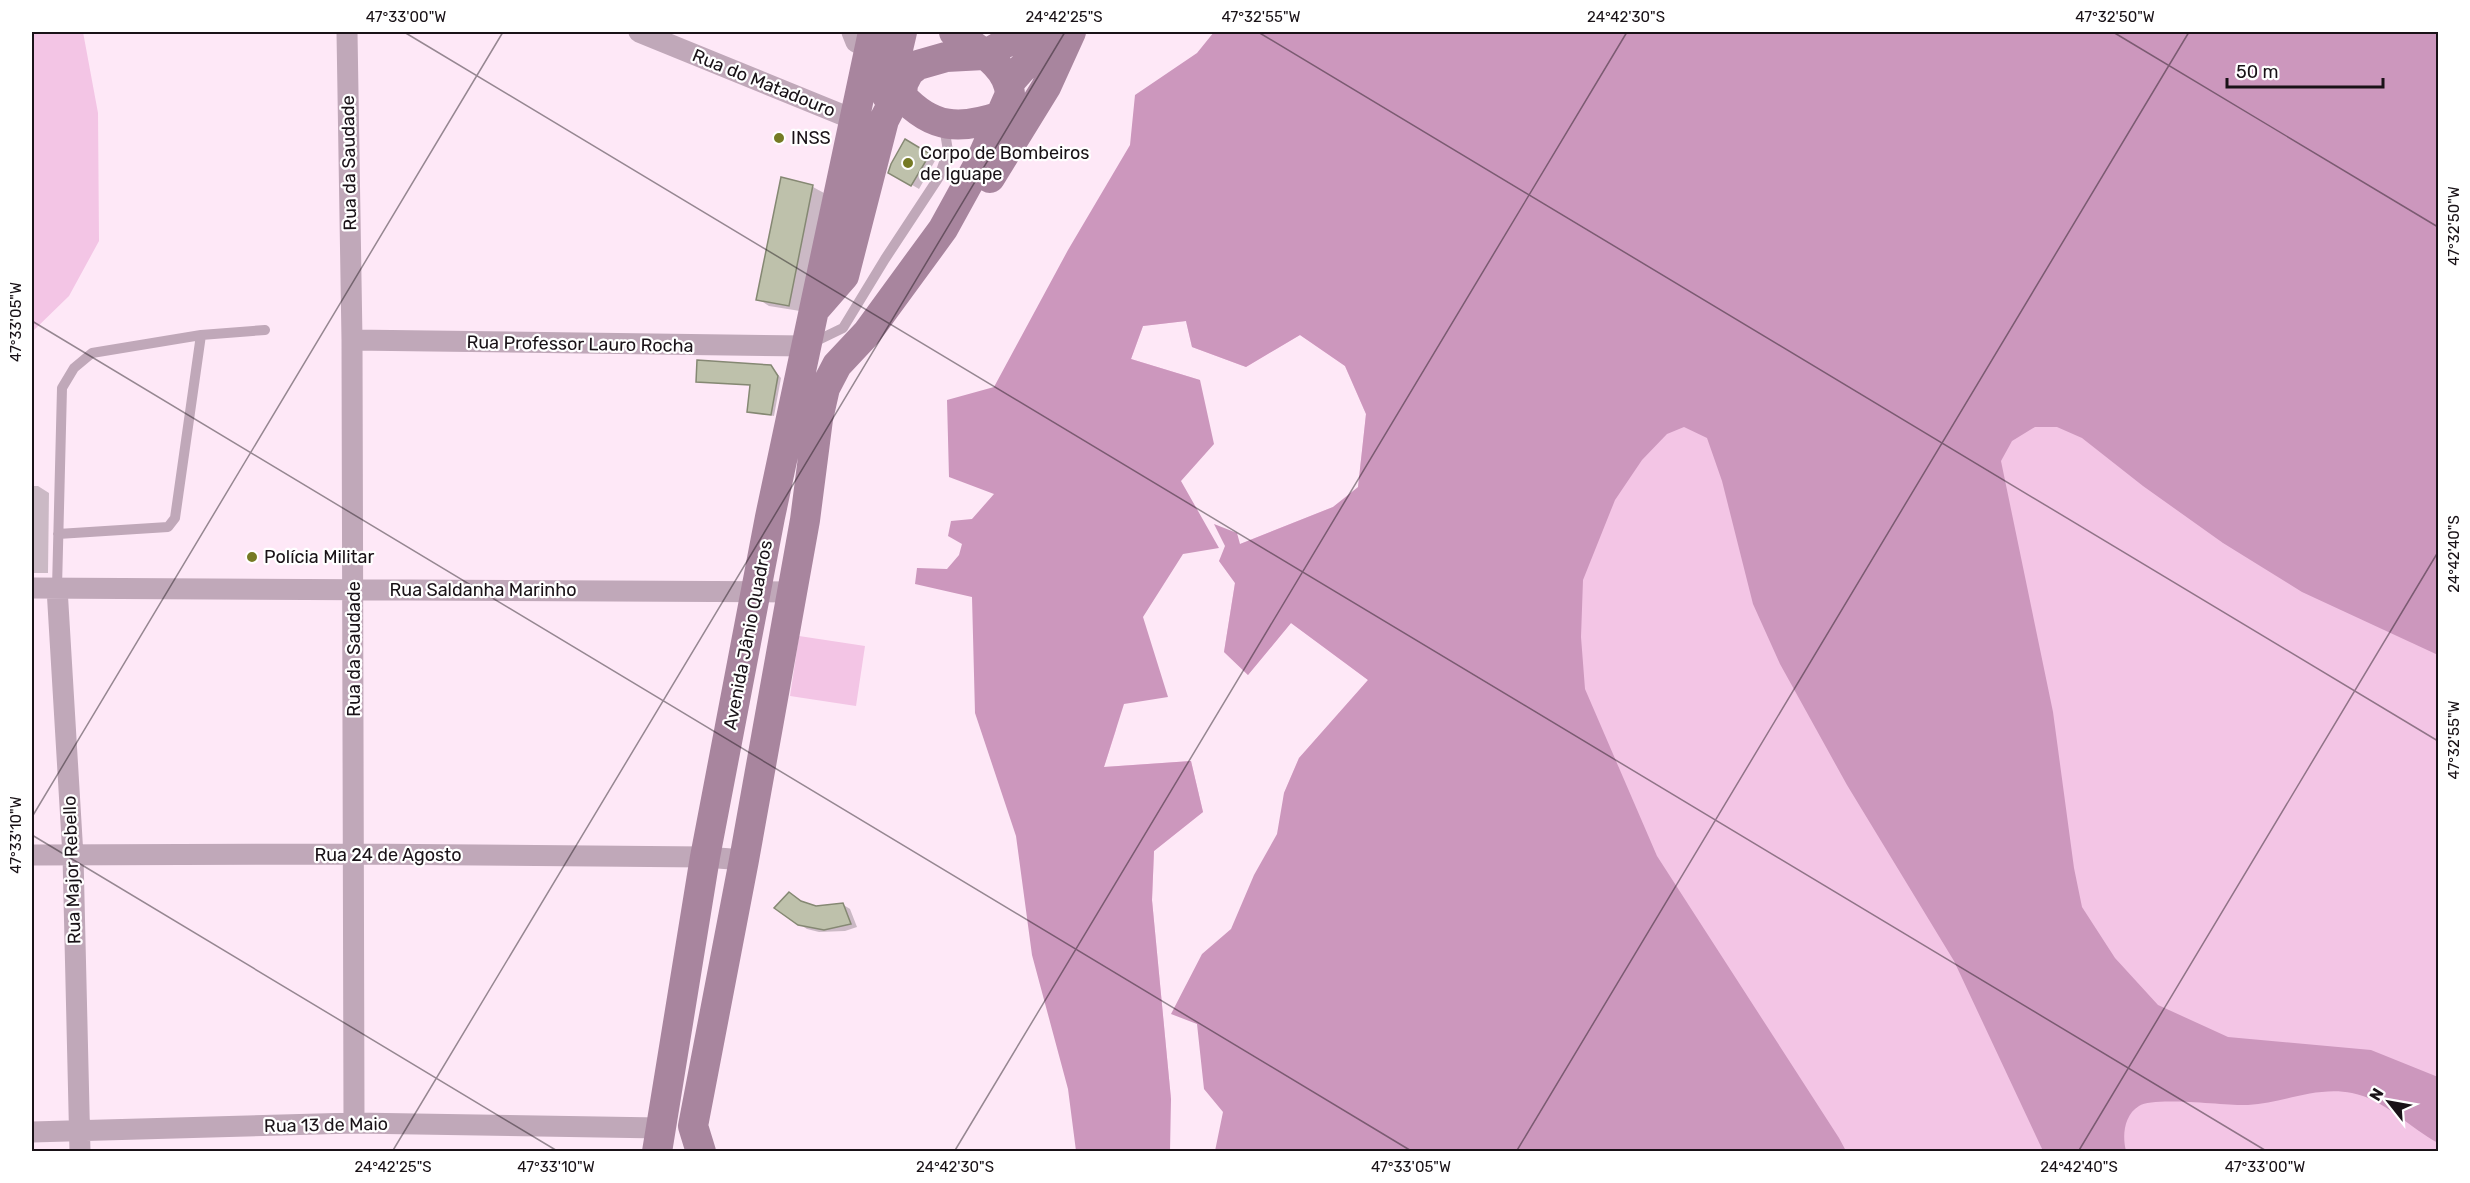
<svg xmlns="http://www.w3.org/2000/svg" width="2470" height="1183" font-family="Rubik,sans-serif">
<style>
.green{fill:#f3c5e5}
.water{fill:#cc97bd}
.shadow{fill:#0003}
.building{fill:#bec1ab;stroke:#858873;stroke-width:1.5}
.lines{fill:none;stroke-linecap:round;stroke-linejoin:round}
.service{stroke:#c0a8b9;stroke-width:10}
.minor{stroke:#c0a8b9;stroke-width:21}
.secondary{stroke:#a8859e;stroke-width:30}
.ticks{fill:none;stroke:#191217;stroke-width:1.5;stroke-opacity:0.45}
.poi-dot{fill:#757a24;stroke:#fff;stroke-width:2}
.labels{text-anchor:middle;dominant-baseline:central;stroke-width:4.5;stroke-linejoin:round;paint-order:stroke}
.street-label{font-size:18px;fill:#191217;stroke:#fff}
.poi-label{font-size:18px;fill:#191217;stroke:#fff;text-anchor:start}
.neatline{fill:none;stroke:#191217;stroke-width:2}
.ticks-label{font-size:15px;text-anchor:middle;fill:#191217}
</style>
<rect width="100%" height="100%" fill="#fee8f7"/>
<path class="green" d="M32 32H83L98 113 99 241 69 296 32 332Z
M1114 252 2438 320V1151H1257L1284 793 1299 758 1368 680 1291 623 1248 675 1224 652 1235 583 1219 561 1240 544 1333 507 1358 488 1366 414 1345 366 1300 335 1246 367 1192 347 1186 321 1143 326 1131 359 1200 380 1131 500 1116 730 1104 767 1191 761 1203 812 1154 851 1152 900 1171 1099 1067 765Z
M799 636 865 646 856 706 790 696Z"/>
<path class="water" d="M1214 32H2438V655L2302 592 2223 543 2143 486 2082 438 2057 427H2035L2012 441 2001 461 2053 712 2074 868 2082 907 2115 958 2158 1005 2228 1037 2371 1050 2438 1077V1143C2410 1128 2384 1099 2352 1093 2316 1086 2283 1103 2248 1105 2225 1106 2155 1096 2139 1106 2124 1115 2122 1136 2126 1151H2043L1954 961 1847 785 1780 664 1753 604 1722 481 1707 438 1684 427 1667 434 1642 460 1615 500 1583 580 1581 637 1585 689 1657 856 1839 1138 1846 1151H1215L1223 1112 1204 1089 1197 1024 1171 1014 1202 954 1231 929 1254 875 1277 834 1284 793 1299 758 1368 680 1291 623 1248 675 1224 652 1235 583 1219 561 1225 546 1214 524 1237 533 1240 544 1333 507 1358 487 1366 414 1345 366 1300 335 1246 367 1192 347 1186 321 1143 326 1131 359 1200 380 1214 444 1181 481 1219 548 1183 554 1143 617 1168 697 1124 704 1104 767 1191 761 1203 812 1154 851 1152 900 1171 1099 1170 1151H1076L1068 1089 1032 955 1016 836 975 713 972 597 915 584 917 568 947 569 959 555 962 544 948 536 951 521 972 519 994 494 949 477 947 400 994 387 1068 250 1130 145 1135 95 1197 53Z"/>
<path class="shadow" d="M905 141 936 159 919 189 890 172Z
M813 187 824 193 800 311 769 306 758 299Z
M771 367 781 378 774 416 748 411 752 385 697 381Z
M32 486H38L49 493 48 573H32Z
M804 904 816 908 842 904 850 909 857 927 845 931 819 932 807 929 799 924Z"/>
<path class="building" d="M905 139 930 154 911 186 888 173 891 164Z
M781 177 813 185 789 306 756 300Z
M697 360 771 365 778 376 771 415 747 412 750 385 696 382Z
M789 892 801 901 816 906 843 903 851 924 824 930 798 925 774 908Z"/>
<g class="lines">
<path class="service" d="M812 343 843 328 885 259 939 177 948 151 944 126
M58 534 168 527 175 518 201 335
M57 588 62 388 74 368 92 353 201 335 265 330"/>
<path class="minor" d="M347 32 352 340 354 1123
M639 32 855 120
M852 32 856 42 869 49
M352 340 807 346
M32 588 791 592
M57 588 73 856 80 1152
M32 855 355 854 705 857 744 860
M32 1132 354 1123 660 1128"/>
<path class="secondary" d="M903 83 902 96C932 129 960 130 1001 116
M1009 83 1054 32
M887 96 902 32
M990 178 1046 87 1071 32
M817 307 844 276 884 120 909 72 918 65 946 57 984 55 1009 41 1020 32
M657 1152 705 857 770 517 873 32
M701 1152 693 1126 744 860 805 520 818 419 825 388 837 365 867 333 943 229 981 160 1010 94C1008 64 976 49 954 32"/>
</g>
<path class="ticks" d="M404 32 2268 1152M1258 32 2438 741M2113 32 2438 227M32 321 1413 1152M32 817 503 32M32 835 559 1152M392 1152 1065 32M954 1152 1627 32M1516 1152 2189 32M2078 1152 2438 552"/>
<g class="poi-dot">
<circle cx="779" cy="138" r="6"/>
<circle cx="908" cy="163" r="6"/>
<circle cx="252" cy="557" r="6"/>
</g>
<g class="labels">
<g class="street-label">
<text transform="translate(764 83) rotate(22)">Rua do Matadouro</text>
<text transform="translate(349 163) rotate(-91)">Rua da Saudade</text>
<text transform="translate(580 344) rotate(1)">Rua Professor Lauro Rocha</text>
<text x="483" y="590">Rua Saldanha Marinho</text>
<text transform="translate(748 635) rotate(-79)">Avenida Jânio Quadros</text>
<text transform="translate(354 649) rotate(-90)">Rua da Saudade</text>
<text x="388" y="855">Rua 24 de Agosto</text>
<text transform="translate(72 870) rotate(-92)">Rua Major Rebello</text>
<text transform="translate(326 1125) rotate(-1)">Rua 13 de Maio</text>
</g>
<g class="poi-label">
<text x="791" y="138">INSS</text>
<text x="920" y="153">Corpo de Bombeiros<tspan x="920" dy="21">de Iguape</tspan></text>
<text x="264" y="557">Polícia Militar</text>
</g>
</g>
<rect width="2470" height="1183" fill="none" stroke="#ffffff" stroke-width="66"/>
<g transform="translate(2389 1102) rotate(301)" stroke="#ffffff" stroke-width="4.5" paint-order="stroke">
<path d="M0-4.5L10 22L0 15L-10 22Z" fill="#191217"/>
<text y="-9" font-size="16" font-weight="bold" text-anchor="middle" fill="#191217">N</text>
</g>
<path d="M2227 78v9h156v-9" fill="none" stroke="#191217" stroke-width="3"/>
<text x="2236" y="78" font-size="18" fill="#191217" stroke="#ffffff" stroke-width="4.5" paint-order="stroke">50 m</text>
<rect x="33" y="33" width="2404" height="1117" class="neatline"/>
<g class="ticks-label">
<text x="406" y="22">47°33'00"W</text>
<text x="1064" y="22">24°42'25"S</text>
<text x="1261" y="22">47°32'55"W</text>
<text x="1626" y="22">24°42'30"S</text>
<text x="2115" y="22">47°32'50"W</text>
<text transform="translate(2454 226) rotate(-90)" y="5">47°32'50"W</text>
<text transform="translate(16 322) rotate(-90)" y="5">47°33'05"W</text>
<text transform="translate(2454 554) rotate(-90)" y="5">24°42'40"S</text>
<text transform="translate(2454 740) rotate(-90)" y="5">47°32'55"W</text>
<text transform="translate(16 835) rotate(-90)" y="5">47°33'10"W</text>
<text x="393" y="1172">24°42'25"S</text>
<text x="556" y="1172">47°33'10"W</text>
<text x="955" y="1172">24°42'30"S</text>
<text x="1411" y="1172">47°33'05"W</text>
<text x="2079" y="1172">24°42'40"S</text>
<text x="2265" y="1172">47°33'00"W</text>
</g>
</svg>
